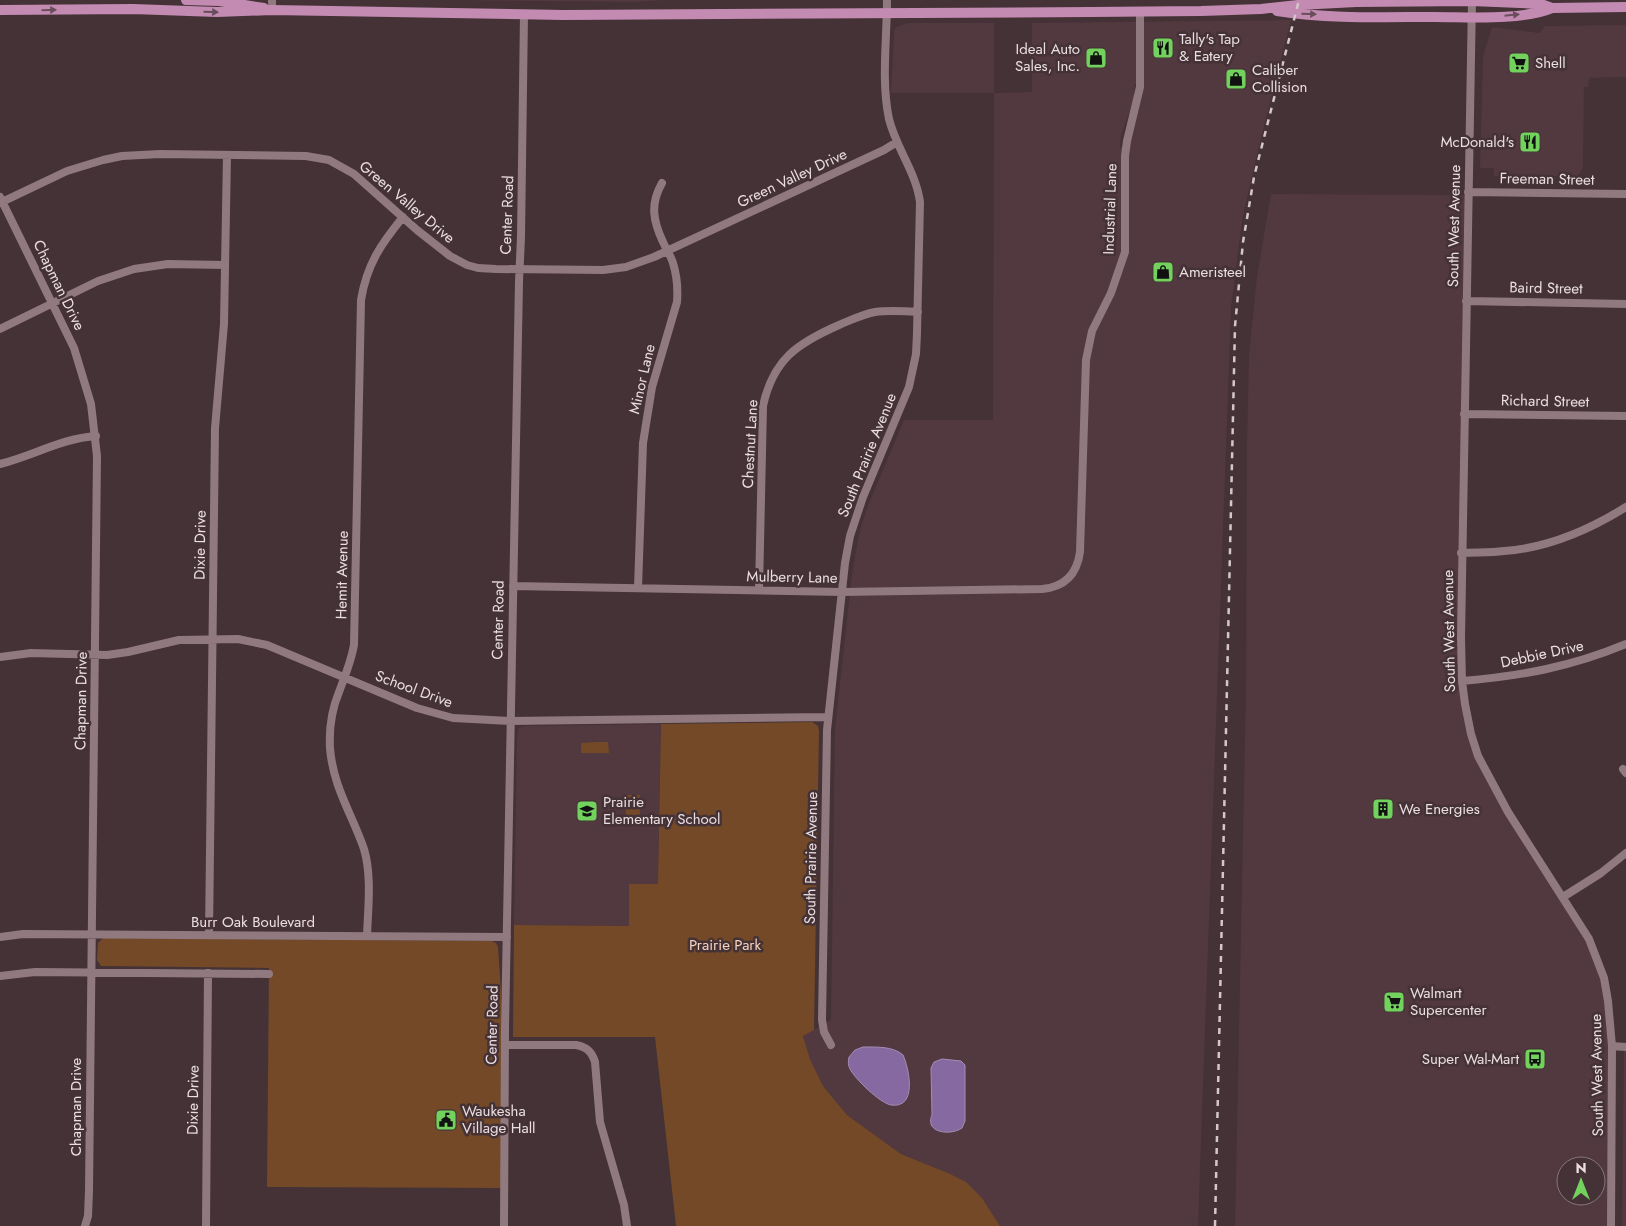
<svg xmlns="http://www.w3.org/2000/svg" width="1626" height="1226" font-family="Jost,sans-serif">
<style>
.built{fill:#52383f;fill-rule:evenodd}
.green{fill:#734928}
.water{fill:#8669a1;stroke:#a48cb4}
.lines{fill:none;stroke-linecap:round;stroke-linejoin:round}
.minor{stroke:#907a7f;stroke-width:8}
.major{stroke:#c38bb2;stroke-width:10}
.rail{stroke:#d4c7ca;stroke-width:2.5;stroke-dasharray:6 6;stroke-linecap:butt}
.oneway{fill:#6a4d5b}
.labels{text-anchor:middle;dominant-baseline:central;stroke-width:5;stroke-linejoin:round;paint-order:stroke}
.poi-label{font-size:15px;fill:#eadee1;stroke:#443236;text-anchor:start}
.street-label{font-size:15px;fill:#eadee1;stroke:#443236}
.park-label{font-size:15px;fill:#f3d3bc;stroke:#443236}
</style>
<rect width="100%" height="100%" fill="#443236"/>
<path class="built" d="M449 0H665L635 2Z
M1291 20 1258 150 1242 221 1231 308 1198 1226H1000L982 1198 948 1173 901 1154 847 1115 823 1086 810 1059 803 1036 831 1020 835 729 852 574 858 540 862 523 869 503 904 420H993L994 93H891L894 32 896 27 907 23H994V93L1032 92V23ZM1135 84H1141L1128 147H1120L1121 136 1133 102Z
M1626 25V77L1589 78 1588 87H1584L1583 168 1578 176H1494V168H1480L1483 56 1492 27 1539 33 1545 26Z
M1271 194 1467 195 1460 661 1478 756 1589 940 1608 1001 1610 1226H1235L1246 688 1247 445 1249 354 1257 276ZM1566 1166H1596V1196H1566Z
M661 724 658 884 629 926 514 925 517 737 519 728 525 726Z
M1624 1049H1626V1226H1622Z"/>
<path class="green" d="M812 722 818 726 819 731 814 1030 803 1036 810 1059 823 1086 847 1115 901 1154 948 1173 966 1182 982 1198 1000 1226H676L655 1037H513L514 925 629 926V884H658L661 724Z
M597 742H608L609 753H581V743Z
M626 795H640V815H626Z
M103 938 492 941 496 943 498 947 501 991V1188L267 1187 269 968 101 966 97 960 98 943Z"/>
<path class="water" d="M863 1047C876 1047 893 1046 903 1055 909 1068 918 1109 891 1105 880 1103 855 1079 850 1069 848 1065 848 1062 849 1057L855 1050Z
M942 1059 961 1061 965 1065V1121L962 1128C951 1136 924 1133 932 1115L931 1068 934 1062Z"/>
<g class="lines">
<path class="minor" d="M272 0V10
M1472 0 1461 638 1462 681 1465 704 1471 734 1478 756 1508 812 1589 939 1604 978 1608 1001 1612 1046 1611 1226
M1468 192 1626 194
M0 197 74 348 91 404 97 456 89 1191 88 1216 85 1226
M0 203 67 171 103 160 122 156 160 154 306 156 329 160 354 174 417 230 450 256 467 265 478 268 496 269 603 270 626 267 654 257 884 150 897 142
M1466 301 1626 304
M0 329 98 281 134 269 168 264 225 265
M1464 414 1626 416
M0 464C32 456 63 438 96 436
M1461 553C1476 552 1490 553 1504 551 1548 548 1589 530 1626 507
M513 586 842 592 1042 589C1065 587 1077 574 1080 552L1086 360 1092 331 1111 293 1125 252V156L1127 141 1140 87V11
M638 588 643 443 652 387 677 302C678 289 677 276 673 263 671 256 666 249 663 242 653 221 650 204 662 183
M759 590 763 406C773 359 798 343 839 325 851 320 863 314 875 312 889 310 904 311 918 312
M0 657 31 653 107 655 128 652 179 640 238 639 267 645 417 708 453 718 510 721 828 717
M1462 681C1521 676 1571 667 1626 644
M1623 769 1626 773
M1563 897 1601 873 1626 853
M209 935 215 428 224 324 227 155
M367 936C368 908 372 876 364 849 352 814 333 787 330 748 329 730 332 709 339 692 345 676 351 662 354 645L361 300C367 264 381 244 403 217
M0 937 23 934 507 937
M0 976 35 972 269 974
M505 1045H576C587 1047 592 1052 595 1062L600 1122 624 1205 627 1226
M831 1045 824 1032 822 1020 827 730 845 563 850 536 863 497 909 387 916 354 917 333 920 202C916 172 896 148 889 119 881 81 887 39 887 0
M1612 1046 1626 1047
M206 1226 208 973
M504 1226 505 1028 519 282 521 237 524 14"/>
<path class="major" d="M186 0 219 1 264 8
M0 10 133 9 217 12 272 10 564 15 1091 12 1201 11 1261 9 1298 5 1356 2 1472 1 1541 4 1552 8 1626 7
M1277 11C1328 19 1382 17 1434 17 1469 17 1520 21 1552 8"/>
<path class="rail" d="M1215 1226 1235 326 1243 242 1254 177 1299 0"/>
</g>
<defs><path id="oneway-solid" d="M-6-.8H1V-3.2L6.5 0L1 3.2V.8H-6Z" transform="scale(1.25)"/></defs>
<g class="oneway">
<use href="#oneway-solid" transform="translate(49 10) rotate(-1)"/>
<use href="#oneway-solid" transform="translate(211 12) rotate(2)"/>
<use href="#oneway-solid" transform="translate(1309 14) rotate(2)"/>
<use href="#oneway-solid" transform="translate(1512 15) rotate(-6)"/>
</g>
<defs>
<g id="restaurant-square" transform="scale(1.125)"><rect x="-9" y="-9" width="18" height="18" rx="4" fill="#73d25d" stroke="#443236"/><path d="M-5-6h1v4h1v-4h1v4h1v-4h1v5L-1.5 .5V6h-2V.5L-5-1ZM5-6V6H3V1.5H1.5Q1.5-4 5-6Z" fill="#111"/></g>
<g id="shop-square" transform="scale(1.125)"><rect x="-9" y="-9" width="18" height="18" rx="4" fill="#73d25d" stroke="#443236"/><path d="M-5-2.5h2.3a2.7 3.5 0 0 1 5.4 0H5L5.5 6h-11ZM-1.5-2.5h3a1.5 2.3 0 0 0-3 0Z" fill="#111"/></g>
<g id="supermarket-square" transform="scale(1.125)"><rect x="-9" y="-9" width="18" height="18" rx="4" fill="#73d25d" stroke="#443236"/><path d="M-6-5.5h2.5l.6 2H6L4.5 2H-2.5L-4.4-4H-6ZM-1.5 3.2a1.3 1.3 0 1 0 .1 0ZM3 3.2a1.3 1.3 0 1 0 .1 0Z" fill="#111"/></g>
<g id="building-square" transform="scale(1.125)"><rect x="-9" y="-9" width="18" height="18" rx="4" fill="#73d25d" stroke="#443236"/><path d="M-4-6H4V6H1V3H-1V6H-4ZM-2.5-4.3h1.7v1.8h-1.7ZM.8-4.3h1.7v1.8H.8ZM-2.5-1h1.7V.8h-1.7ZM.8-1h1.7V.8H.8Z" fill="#111"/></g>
<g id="school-square" transform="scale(1.125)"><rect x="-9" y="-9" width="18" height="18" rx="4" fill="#73d25d" stroke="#443236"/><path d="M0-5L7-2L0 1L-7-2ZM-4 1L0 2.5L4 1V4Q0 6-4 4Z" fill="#111"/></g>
<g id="bus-square" transform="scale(1.125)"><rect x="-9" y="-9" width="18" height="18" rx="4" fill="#73d25d" stroke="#443236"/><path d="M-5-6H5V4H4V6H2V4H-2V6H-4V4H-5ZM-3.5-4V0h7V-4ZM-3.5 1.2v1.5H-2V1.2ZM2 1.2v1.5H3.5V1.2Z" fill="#111"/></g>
<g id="civic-square" transform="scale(1.125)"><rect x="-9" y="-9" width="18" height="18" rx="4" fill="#73d25d" stroke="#443236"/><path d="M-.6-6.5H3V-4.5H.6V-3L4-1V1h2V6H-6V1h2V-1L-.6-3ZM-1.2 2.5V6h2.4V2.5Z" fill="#111"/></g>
</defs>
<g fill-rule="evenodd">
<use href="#restaurant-square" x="1163" y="48"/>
<use href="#shop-square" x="1096" y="58"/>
<use href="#supermarket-square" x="1519" y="63"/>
<use href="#shop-square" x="1236" y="79"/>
<use href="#restaurant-square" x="1530" y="142"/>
<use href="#shop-square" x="1163" y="272"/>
<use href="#building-square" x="1383" y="809"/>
<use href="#school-square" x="587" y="811"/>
<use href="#supermarket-square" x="1394" y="1002"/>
<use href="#bus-square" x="1535" y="1059"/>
<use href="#civic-square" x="446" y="1120"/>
</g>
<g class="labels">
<g class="poi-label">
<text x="1179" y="39">Tally's Tap<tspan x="1179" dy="17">&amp; Eatery</tspan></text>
<text x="1080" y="49" text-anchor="end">Ideal Auto<tspan x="1080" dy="17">Sales, Inc.</tspan></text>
<text x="1535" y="63">Shell</text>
<text x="1252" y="70">Caliber<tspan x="1252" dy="17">Collision</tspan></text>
<text x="1514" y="142" text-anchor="end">McDonald's</text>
<text x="1179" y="272">Ameristeel</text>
<text x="603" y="802">Prairie<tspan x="603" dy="17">Elementary School</tspan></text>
<text x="1399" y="809">We Energies</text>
<text x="1410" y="993">Walmart<tspan x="1410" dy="17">Supercenter</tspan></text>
<text x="1519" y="1059" text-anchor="end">Super Wal-Mart</text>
<text x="462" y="1111">Waukesha<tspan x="462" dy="17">Village Hall</tspan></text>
</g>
<g class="street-label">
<text transform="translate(792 178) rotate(-25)">Green Valley Drive</text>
<text transform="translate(1547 179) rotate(1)">Freeman Street</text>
<text transform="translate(407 202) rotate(40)">Green Valley Drive</text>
<text transform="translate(1110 209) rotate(-88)">Industrial Lane</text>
<text transform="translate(507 215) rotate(-88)">Center Road</text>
<text transform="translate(1454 226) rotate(-89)">South West Avenue</text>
<text transform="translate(59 285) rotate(64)">Chapman Drive</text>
<text transform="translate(1546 288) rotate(1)">Baird Street</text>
<text transform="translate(642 379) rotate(-77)">Minor Lane</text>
<text transform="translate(1545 401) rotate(1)">Richard Street</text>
<text transform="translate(750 444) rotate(-87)">Chestnut Lane</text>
<text transform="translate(867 455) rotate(-68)">South Prairie Avenue</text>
<text transform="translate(200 545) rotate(-89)">Dixie Drive</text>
<text transform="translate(342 575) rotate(-89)">Hemit Avenue</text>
<text transform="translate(792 577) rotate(1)">Mulberry Lane</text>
<text transform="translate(498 620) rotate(-89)">Center Road</text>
<text transform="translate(1449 631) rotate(-91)">South West Avenue</text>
<text transform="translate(1542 654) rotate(-12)">Debbie Drive</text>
<text transform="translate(414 689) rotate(20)">School Drive</text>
<text transform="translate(81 701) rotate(-89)">Chapman Drive</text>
<text transform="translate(811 858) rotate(-89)">South Prairie Avenue</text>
<text x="253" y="922">Burr Oak Boulevard</text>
<text transform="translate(492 1025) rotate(-89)">Center Road</text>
<text transform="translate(1597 1075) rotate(-91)">South West Avenue</text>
<text transform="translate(193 1100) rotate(-89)">Dixie Drive</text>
<text transform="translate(76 1107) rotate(-90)">Chapman Drive</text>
</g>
<g class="park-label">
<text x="725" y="945">Prairie Park</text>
</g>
</g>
<g transform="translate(1581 1181)"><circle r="24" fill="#443236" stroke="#86777a"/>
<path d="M0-4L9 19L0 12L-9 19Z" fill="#73d25d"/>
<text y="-8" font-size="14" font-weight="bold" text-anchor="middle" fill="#eadee1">N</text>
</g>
</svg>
